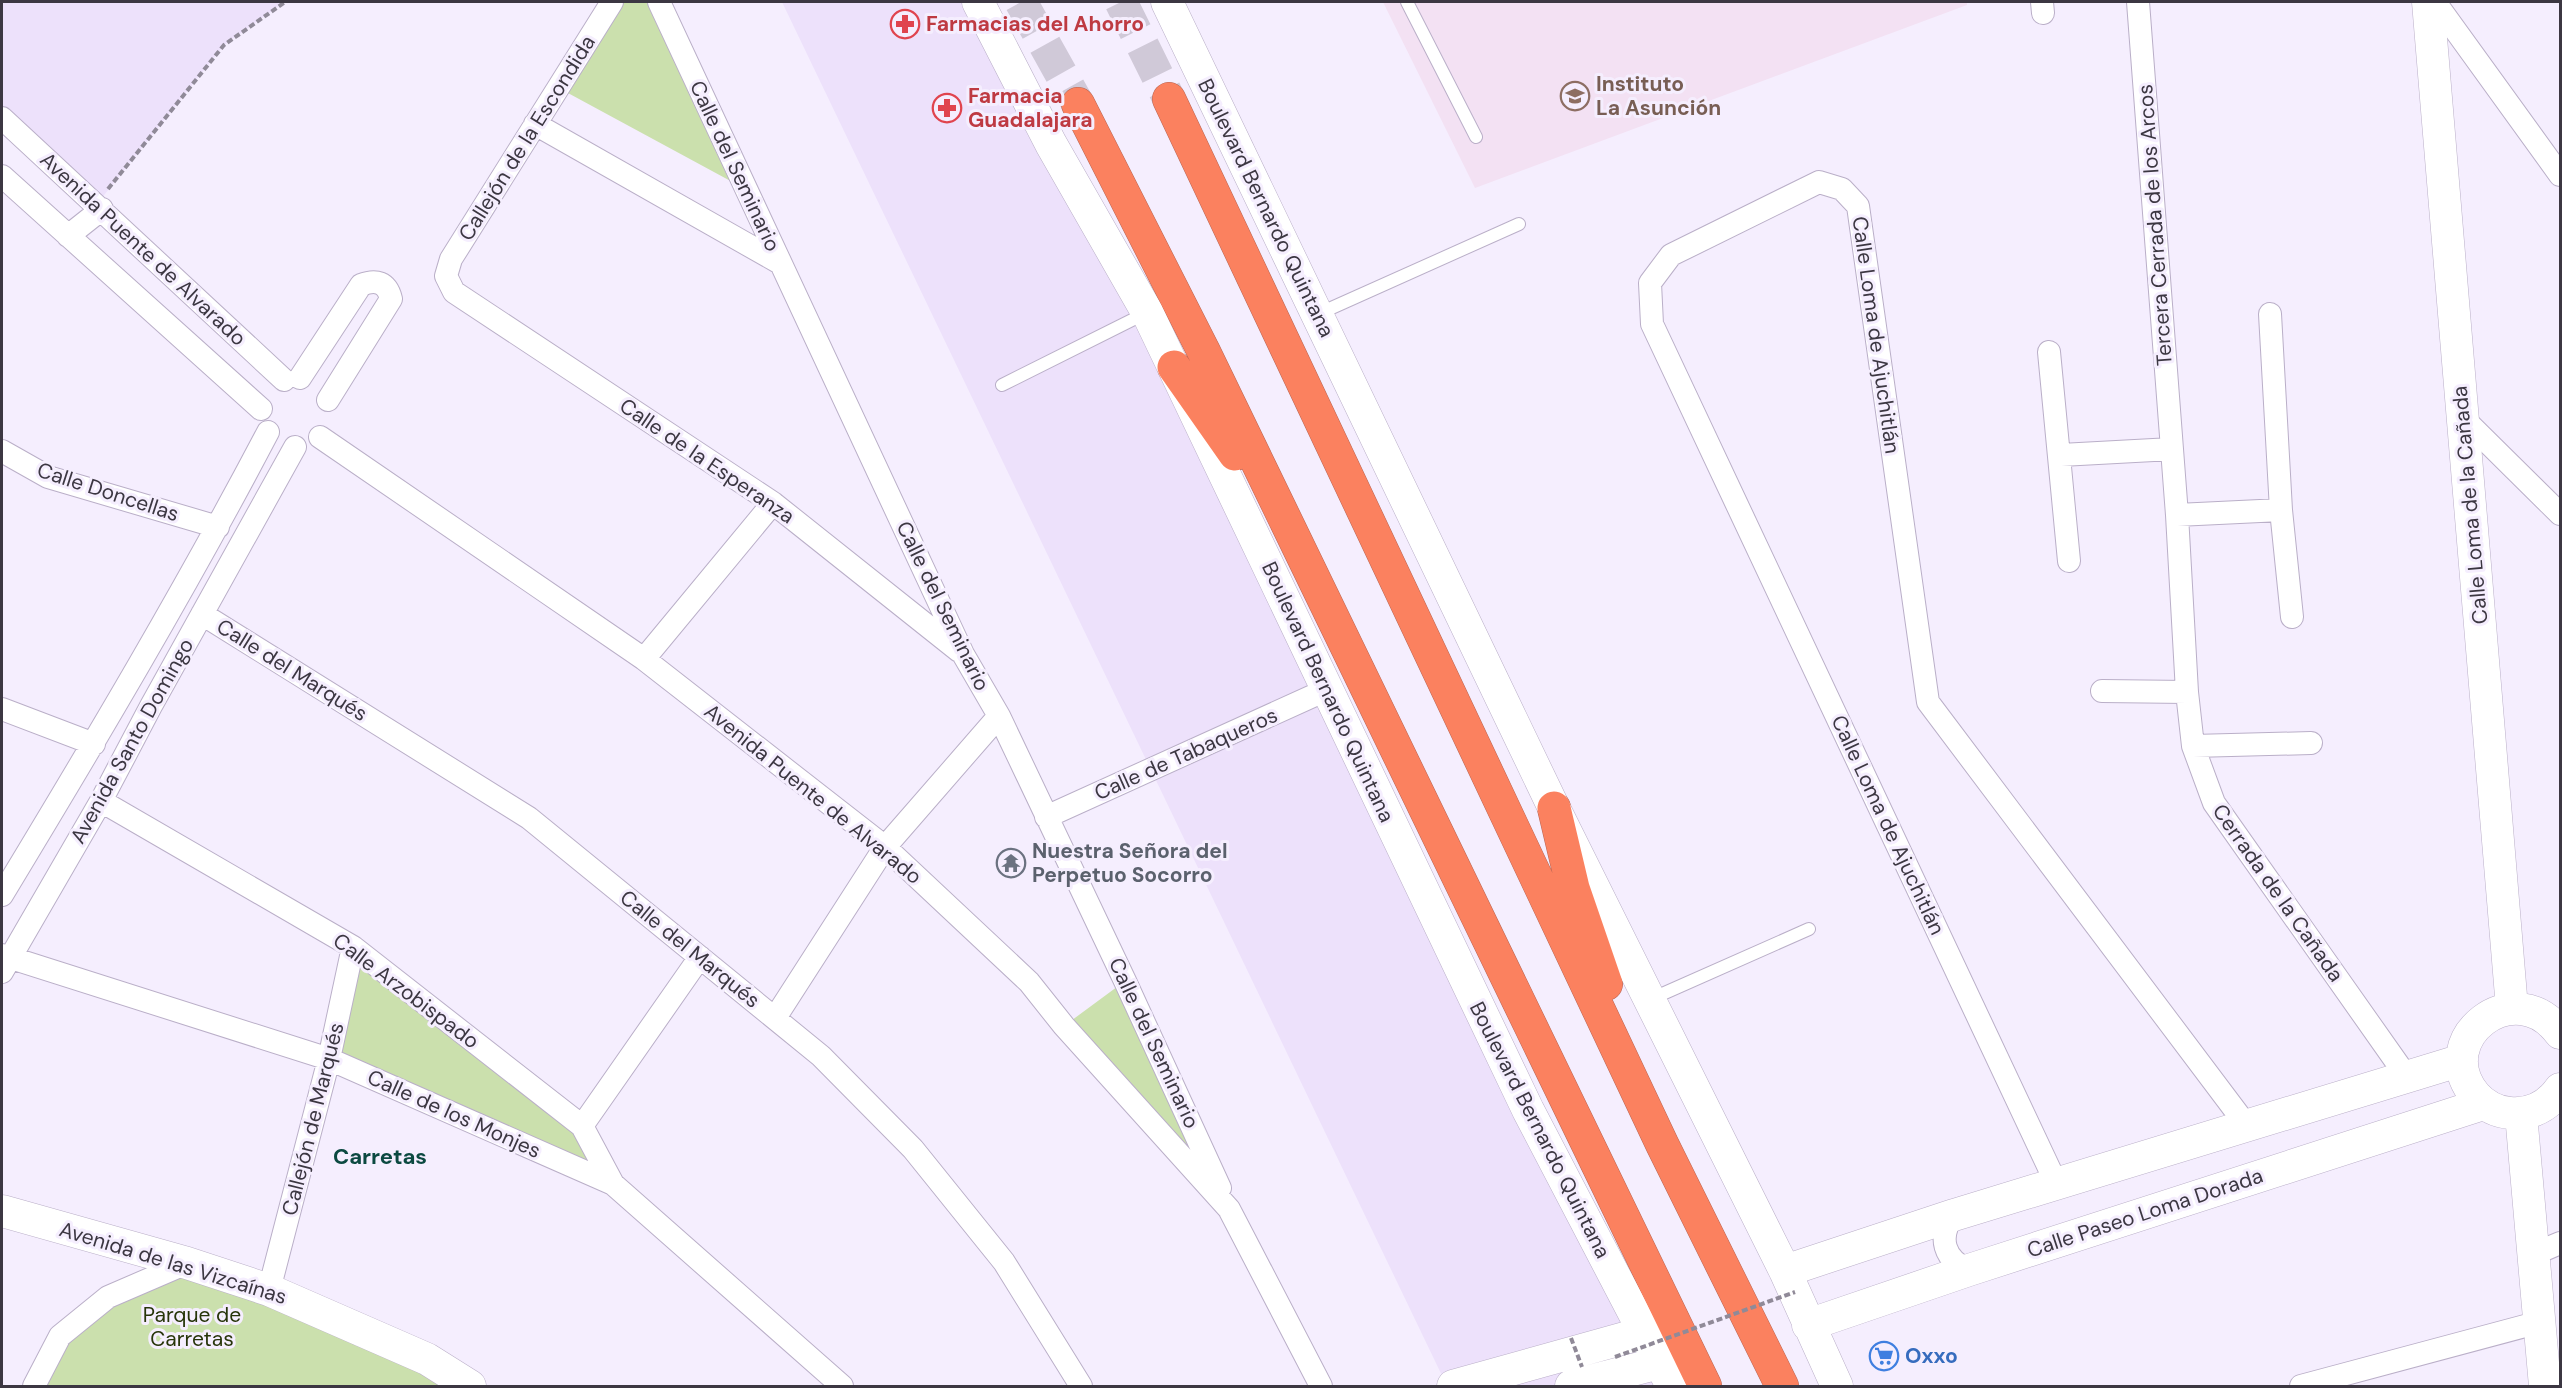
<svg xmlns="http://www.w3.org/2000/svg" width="2562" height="1388" font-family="'DM Sans',sans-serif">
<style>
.built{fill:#ede1fb}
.education{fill:#f3e1f3}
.green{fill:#cbe0ad}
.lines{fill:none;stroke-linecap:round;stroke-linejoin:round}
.highway-tunnel{stroke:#d0c9d8;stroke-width:33;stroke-dasharray:33 16;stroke-linecap:butt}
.lane-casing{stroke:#baafc8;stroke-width:14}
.street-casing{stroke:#baafc8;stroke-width:24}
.secondary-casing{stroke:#baafc8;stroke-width:33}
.highway-casing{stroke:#b86755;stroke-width:34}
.path{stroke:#908a98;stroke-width:4;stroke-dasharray:6 3;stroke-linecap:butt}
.lane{stroke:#fff;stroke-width:12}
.street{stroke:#fff;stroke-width:22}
.secondary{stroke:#fff;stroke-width:32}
.highway{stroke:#fb815f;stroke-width:33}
.path-bridge{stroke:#908a98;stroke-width:4;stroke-dasharray:6 3;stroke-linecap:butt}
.labels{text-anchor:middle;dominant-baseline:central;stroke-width:6;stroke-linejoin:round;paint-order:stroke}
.health-label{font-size:21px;font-weight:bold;fill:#be3a42;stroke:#f5eefe;text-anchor:start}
.education-label{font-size:21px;font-weight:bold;fill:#785e54;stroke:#f5eefe;text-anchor:start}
.street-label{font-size:21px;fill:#3c3742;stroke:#f5eefe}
.worship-label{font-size:21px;font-weight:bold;fill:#5b616d;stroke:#f5eefe;text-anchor:start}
.park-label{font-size:21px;fill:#27350a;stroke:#f5eefe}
.shop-label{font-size:21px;font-weight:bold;fill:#366cbe;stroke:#f5eefe;text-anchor:start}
.neighbourhood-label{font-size:22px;font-weight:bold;fill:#0c4941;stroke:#f5eefe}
</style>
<rect width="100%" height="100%" fill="#f5eefe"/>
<path class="built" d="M2 2H285L224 45 97 204 2 118Z
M782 2H978L1672 1386H1447Z"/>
<path class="education" d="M1383 2H1967V5L1475 188Z"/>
<path class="green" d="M610 2H659L749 191 555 86Z
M353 947 582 1126 613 1184 329 1059Z
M1125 981 1229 1209 1064 1026Z
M187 1263 461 1386H34L60 1336Z"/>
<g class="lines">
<path class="highway-tunnel" d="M1021 2 1078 104
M1121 2 1169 99"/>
<g class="lane-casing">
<path id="lane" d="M1407 2 1476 137
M1318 314 1519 224
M1002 385 1146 313
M1651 999 1809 929"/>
</g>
<g class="street-casing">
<path id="street" d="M612 2 451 259 446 276 454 292 773 503 959 651
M659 2 963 654 999 716 1125 981 1220 1188
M2042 2 2043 13
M2138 2 2177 515 2187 692 2193 746 2214 803 2407 1077
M2435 2 2560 175
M2 118 284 380
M535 124 780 263
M2 176 261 409
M68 236 102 209
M2270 314 2281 510 2292 617
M2049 352 2069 561
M300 378 361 285C376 279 387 282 391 299L328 400
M2463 418 2560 514
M320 437 644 659 885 847 1029 982 1064 1026 1229 1209 1321 1386
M2 451 48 477 218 527
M2061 455 2172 449
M2177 515 2281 510
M202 614 529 818 821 1056 913 1149 1004 1262 1081 1386
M644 659 773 503
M2102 691 2187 692
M2 709 94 744
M2193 746 2311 743
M101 801 353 947 582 1126 613 1184
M1046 817 1326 690
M2 895C94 743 185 590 268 432
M2 955 329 1059 613 1184 842 1386
M2 972 101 801 151 706 295 447
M775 1018 885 847 999 716
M582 1126 700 957
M2057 1185 1652 324 1650 283 1671 255 1819 182 1842 189 1858 206 1928 702 2247 1126
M1954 1215C1937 1237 1944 1260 1969 1270
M2532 1255 2560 1243
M269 1290 329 1059 353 947
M34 1386 60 1336 108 1297 187 1263
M2301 1386 2540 1322"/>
</g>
<g class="secondary-casing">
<path id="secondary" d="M978 2 1051 144 1147 312 1528 1110 1672 1386
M1167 2 1554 808 1785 1271 1837 1386
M2428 2 2512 1008
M2560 1033C2515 972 2429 1039 2475 1095 2485 1106 2496 1112 2510 1113 2532 1115 2548 1106 2560 1089
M2521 1114 2545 1386
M2 1211 187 1263 269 1290 427 1359 470 1386
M1785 1271 1954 1215 2462 1060
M1808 1325 1969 1270 2483 1104
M1453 1386 1643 1333
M1571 1386 1659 1363"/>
</g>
<g class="highway-casing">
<path id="highway" d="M1169 99 1662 1144 1782 1386
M1078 104 1204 352 1705 1386
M1174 367 1235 454
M1554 808 1573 888 1606 984"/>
</g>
<path class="path" d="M108 189 224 45 285 2"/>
<use href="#lane" class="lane"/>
<use href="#street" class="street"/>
<use href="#secondary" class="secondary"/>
<use href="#highway" class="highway"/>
<path class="path-bridge" d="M1571 1338 1582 1367
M1615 1357 1795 1292"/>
</g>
<defs>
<g id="pharmacy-ring" transform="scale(1.5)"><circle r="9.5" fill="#f5eefe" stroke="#e0444e" stroke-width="1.5"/><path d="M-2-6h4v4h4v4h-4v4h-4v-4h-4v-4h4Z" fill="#e0444e"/></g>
<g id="school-ring" transform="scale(1.5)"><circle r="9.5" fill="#f5eefe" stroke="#8d6e63" stroke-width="1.5"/><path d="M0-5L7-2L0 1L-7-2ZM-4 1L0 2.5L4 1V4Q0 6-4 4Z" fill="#8d6e63"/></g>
<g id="temple-ring" transform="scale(1.5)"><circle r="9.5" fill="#f5eefe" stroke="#6b7280" stroke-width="1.5"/><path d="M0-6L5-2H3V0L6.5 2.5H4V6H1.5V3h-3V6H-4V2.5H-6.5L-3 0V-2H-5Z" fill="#6b7280"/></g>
<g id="supermarket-ring" transform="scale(1.5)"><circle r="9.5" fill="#f5eefe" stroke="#3f7fe0" stroke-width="1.5"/><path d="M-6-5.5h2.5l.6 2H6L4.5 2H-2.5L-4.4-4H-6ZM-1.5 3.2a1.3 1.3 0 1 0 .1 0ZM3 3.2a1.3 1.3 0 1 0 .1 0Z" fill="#3f7fe0"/></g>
</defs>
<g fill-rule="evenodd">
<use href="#pharmacy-ring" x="905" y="24"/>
<use href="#school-ring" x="1575" y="96"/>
<use href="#pharmacy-ring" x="947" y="108"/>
<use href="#temple-ring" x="1011" y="863"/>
<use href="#supermarket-ring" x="1884" y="1356"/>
</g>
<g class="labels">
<g class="health-label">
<text x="926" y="24">Farmacias del Ahorro</text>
<text x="968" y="96">Farmacia<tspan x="968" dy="24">Guadalajara</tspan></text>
</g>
<g class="education-label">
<text x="1596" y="84">Instituto<tspan x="1596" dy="24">La Asunción</tspan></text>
</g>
<g class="street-label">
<text transform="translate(527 138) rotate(-58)">Callejón de la Escondida</text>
<text transform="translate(735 166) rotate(65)">Calle del Seminario</text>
<text transform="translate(1266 208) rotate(64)">Boulevard Bernardo Quintana</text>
<text transform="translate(2155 225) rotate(-94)">Tercera Cerrada de los Arcos</text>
<text transform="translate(143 249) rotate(43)">Avenida Puente de Alvarado</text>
<text transform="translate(1876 335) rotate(82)">Calle Loma de Ajuchitlán</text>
<text transform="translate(707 461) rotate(34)">Calle de la Esperanza</text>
<text transform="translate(108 492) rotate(18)">Calle Doncellas</text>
<text transform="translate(2470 505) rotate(-95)">Calle Loma de la Cañada</text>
<text transform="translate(943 606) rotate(64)">Calle del Seminario</text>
<text transform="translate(292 670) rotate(32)">Calle del Marqués</text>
<text transform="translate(1328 692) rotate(65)">Boulevard Bernardo Quintana</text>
<text transform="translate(132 741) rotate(-61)">Avenida Santo Domingo</text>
<text transform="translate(1186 754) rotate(-24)">Calle de Tabaqueros</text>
<text transform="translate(813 794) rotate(39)">Avenida Puente de Alvarado</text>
<text transform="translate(1888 825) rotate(65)">Calle Loma de Ajuchitlán</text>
<text transform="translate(2278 893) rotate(55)">Cerrada de la Cañada</text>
<text transform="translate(690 949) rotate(39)">Calle del Marqués</text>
<text transform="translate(406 991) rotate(37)">Calle Arzobispado</text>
<text transform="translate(1154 1043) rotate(65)">Calle del Seminario</text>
<text transform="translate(454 1114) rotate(24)">Calle de los Monjes</text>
<text transform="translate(313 1119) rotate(-76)">Callejón de Marqués</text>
<text transform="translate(1540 1130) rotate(63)">Boulevard Bernardo Quintana</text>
<text transform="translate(2145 1213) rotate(-18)">Calle Paseo Loma Dorada</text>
<text transform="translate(173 1263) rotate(17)">Avenida de las Vizcaínas</text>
</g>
<g class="worship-label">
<text x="1032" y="851">Nuestra Señora del<tspan x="1032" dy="24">Perpetuo Socorro</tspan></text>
</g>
<g class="park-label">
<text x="192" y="1315">Parque de<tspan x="192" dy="24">Carretas</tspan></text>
</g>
<g class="shop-label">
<text x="1905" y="1356">Oxxo</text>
</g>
<g class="neighbourhood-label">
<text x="380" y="1156">Carretas</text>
</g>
</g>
<rect width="2562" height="1388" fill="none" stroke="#3c3742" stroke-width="6"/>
</svg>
